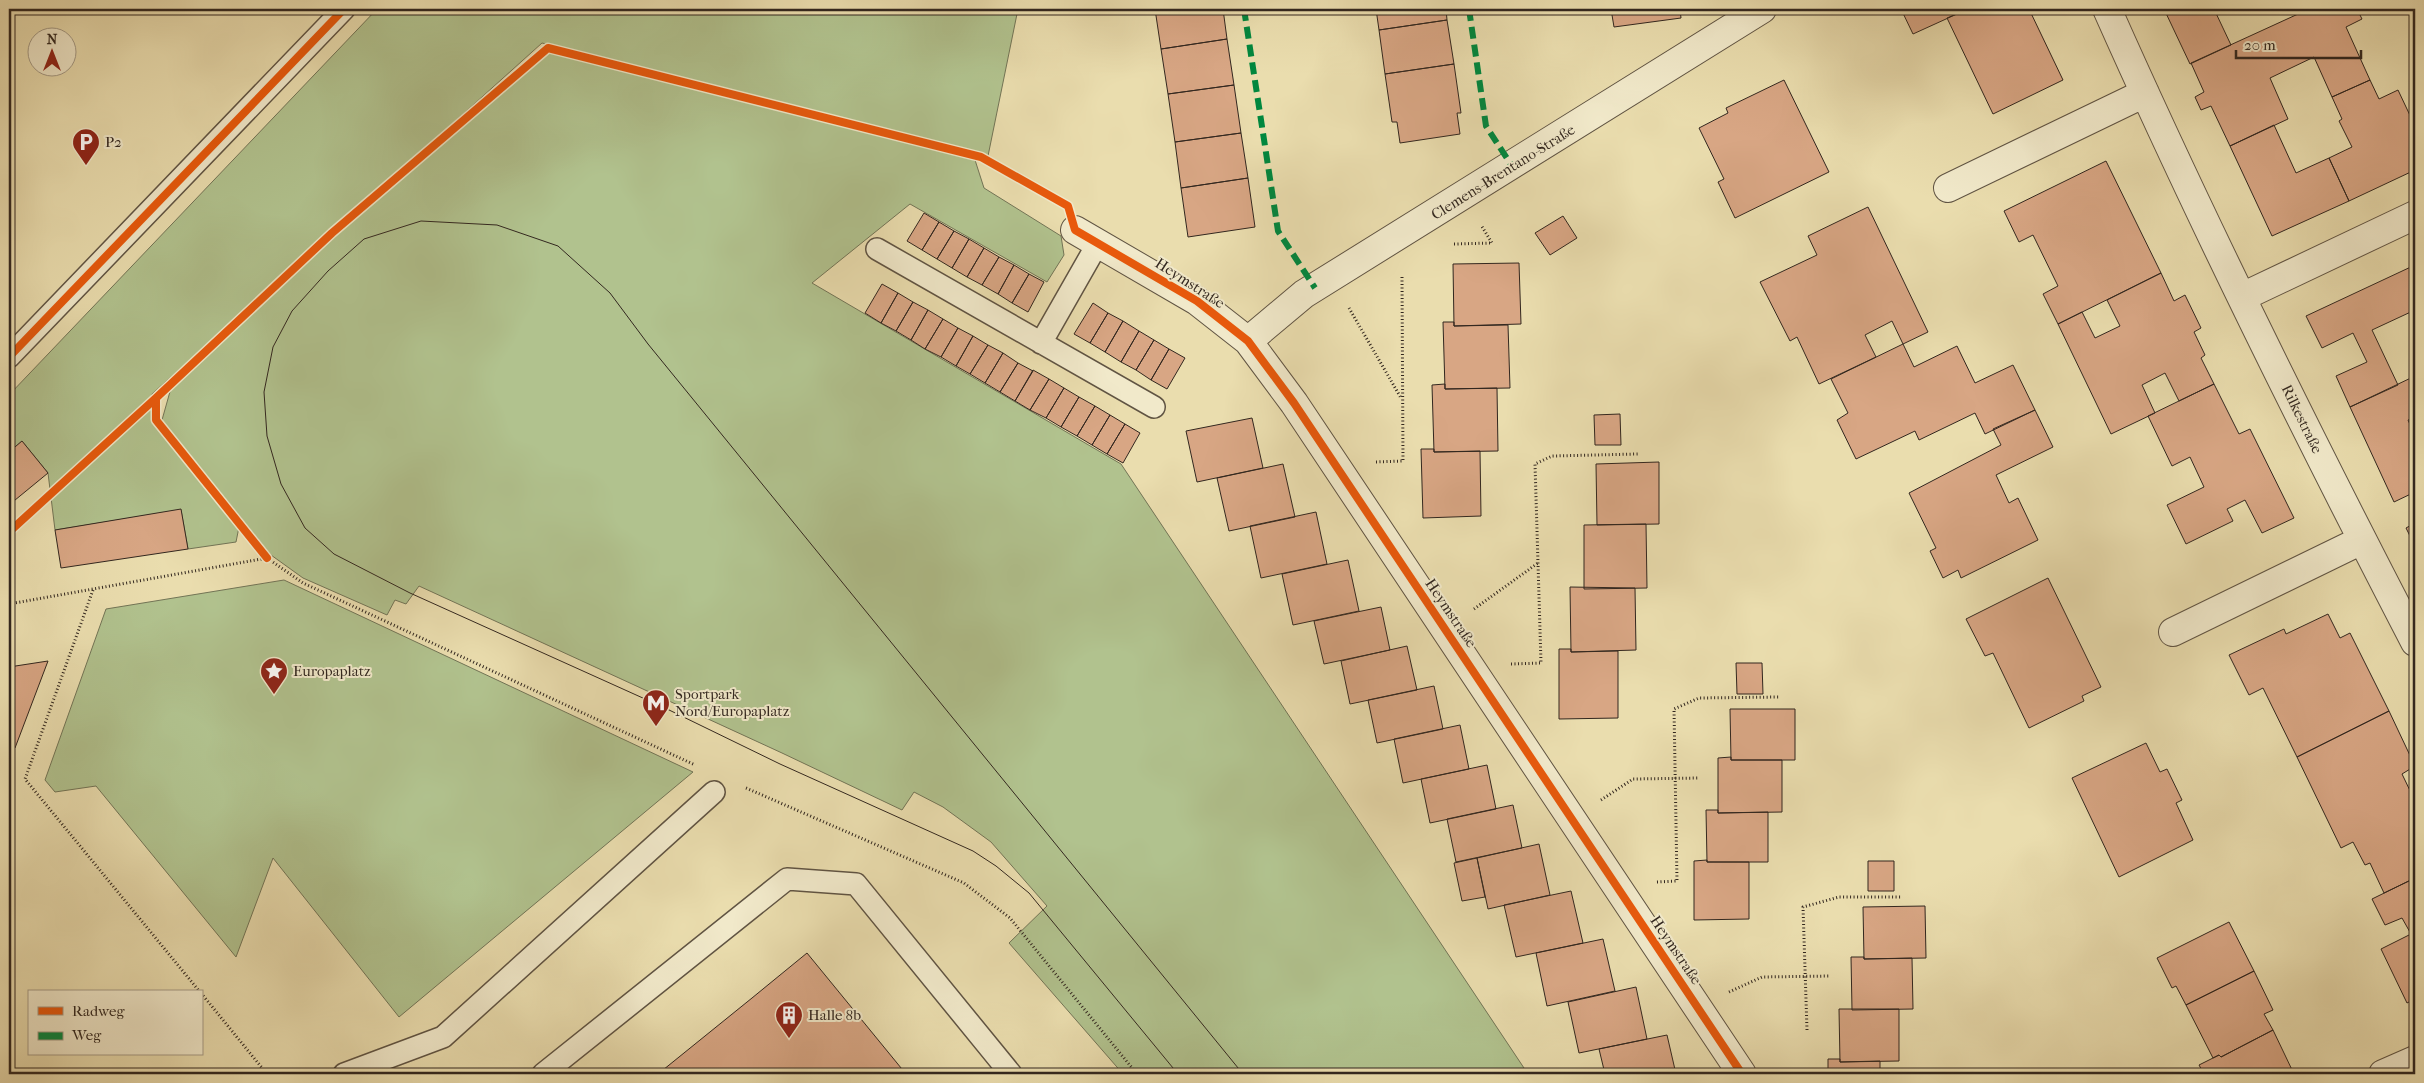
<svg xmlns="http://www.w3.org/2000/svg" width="2424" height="1083" font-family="'IM FELL French Canon',serif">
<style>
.green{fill:#b1c28e;stroke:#727456}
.building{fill:#d8a684;stroke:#32271f}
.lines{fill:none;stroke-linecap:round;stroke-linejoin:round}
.lane-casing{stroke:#605443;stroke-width:24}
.street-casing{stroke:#605443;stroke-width:30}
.path{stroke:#32271f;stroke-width:3;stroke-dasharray:1 2.5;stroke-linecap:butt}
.lane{stroke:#f1e9ca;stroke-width:21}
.street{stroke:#f1e9ca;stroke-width:28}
.tram{stroke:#32271f;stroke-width:1}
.quiet{stroke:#00873e;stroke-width:6;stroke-dasharray:12 6;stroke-linecap:butt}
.cycleway-casing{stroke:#f1e9ca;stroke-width:11}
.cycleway{stroke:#e8590c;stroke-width:8}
.labels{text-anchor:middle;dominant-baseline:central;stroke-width:4;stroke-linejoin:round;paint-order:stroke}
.poi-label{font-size:15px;fill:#32271f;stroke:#f1e9ca;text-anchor:start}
.street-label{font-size:15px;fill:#32271f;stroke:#f1e9ca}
</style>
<rect width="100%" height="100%" fill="#eaddae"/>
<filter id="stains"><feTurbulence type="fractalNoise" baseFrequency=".004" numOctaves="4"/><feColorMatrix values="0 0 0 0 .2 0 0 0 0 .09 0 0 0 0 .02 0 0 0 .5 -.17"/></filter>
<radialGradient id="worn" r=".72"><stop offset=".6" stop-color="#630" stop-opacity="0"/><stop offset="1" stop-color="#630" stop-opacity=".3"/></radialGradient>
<path class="green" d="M377 9H1018L988 156 542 43 152 394 154 424 239 527 236 542 188 549 181 510 55 530 48 473 22 441 9 452V395Z
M549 51 975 160 984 188 1061 236 1064 255 1047 282 910 204 812 283 1121 464 1528 1074H1123L1009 943 1047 906 991 842 943 807 914 792 902 810 782 753 419 586 406 604 395 600 387 615 303 578 271 555 162 420 171 388 334 237Z
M284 580 693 772 399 1017 273 858 236 957 96 786 55 792 45 780 106 609Z"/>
<path class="building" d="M1155 9H1223L1227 39 1161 49Z
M1376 9H1446L1447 20 1379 30Z
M1611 9H1680L1681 18 1614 27Z
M1901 9H1968L1913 34Z
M1968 9H2029L2063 80 1993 114 1947 18Z
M2164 9H2214L2231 45 2190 64Z
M2294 9H2309L2297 14Z
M2309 9H2357L2362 19 2346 27 2370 80 2332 97 2314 57 2270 78 2288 119 2230 146 2211 106 2201 110 2195 97 2204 92 2191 63Z
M1447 20 1454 64 1385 74 1379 30Z
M1227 39 1234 85 1168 94 1161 49Z
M1454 64 1461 113H1457L1460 134 1400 143 1397 122H1392L1385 74Z
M1784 80 1829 172 1735 218 1718 182 1724 179 1699 128 1728 113 1726 108Z
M2370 80 2379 99 2398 90 2415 126V170L2349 201 2329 158 2352 147 2339 121 2342 119 2332 97Z
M1234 85 1241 133 1175 142 1168 94Z
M2274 125 2296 173 2329 158 2349 201 2272 236 2230 146Z
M1241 133 1248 178 1181 188 1175 142Z
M2106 161 2161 273 2058 324 2043 294 2058 286 2033 235 2019 242 2004 211Z
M1248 178 1255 227 1188 237 1181 188Z
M1868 207 1928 332 1903 344 1892 321 1865 335 1876 357 1819 384 1797 337 1790 341 1760 282 1817 255 1808 236Z
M924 213 939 222 922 250 907 241Z
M1563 216 1577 238 1550 255 1535 233Z
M939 222 954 231 937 259 922 250Z
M954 231 969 239 952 268 937 259Z
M969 239 984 248 967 277 952 268Z
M984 248 999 257 982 285 967 277Z
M999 257 1014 265 998 294 982 285Z
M1519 263 1521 324 1454 326 1453 264Z
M1014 265 1029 274 1012 303 998 294Z
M2415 265V310L2372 330 2398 385 2350 407 2336 376 2367 362 2353 333 2322 348 2306 316Z
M2161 273 2174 301 2185 295 2201 328 2194 332 2205 355 2201 358 2214 384 2179 401 2165 373 2142 385 2155 413 2111 434 2058 324 2082 312 2095 338 2120 326 2107 300Z
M1029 274 1044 282 1028 312 1012 303Z
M882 284 898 293 881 323 865 313Z
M898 293 913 302 896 331 881 323Z
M913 302 928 310 911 340 896 331Z
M1093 303 1108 313 1090 343 1074 334Z
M928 310 943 319 925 349 911 340Z
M1108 313 1123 321 1105 352 1090 343Z
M943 319 958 328 941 357 925 349Z
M1123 321 1139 331 1121 362 1105 352Z
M1443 322H1454V326L1508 325 1510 388 1445 389Z
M958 328 973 336 956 366 941 357Z
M1139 331 1154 340 1136 370 1121 362Z
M973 336 988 345 970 374 956 366Z
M1154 340 1169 349 1151 380 1136 370Z
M1903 344 1914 367 1957 346 1975 383 2013 365 2035 410 1985 434 1975 413 1919 440 1915 431 1856 459 1837 420 1848 413 1831 379Z
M988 345 1003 353 985 383 970 374Z
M1169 349 1185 358 1167 389 1151 380Z
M1003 353 1018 363 1000 392 985 383Z
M1018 363 1033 371 1015 401 1000 392Z
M1033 370 1049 379 1030 410 1015 401Z
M2415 376V417L2408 420 2415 436V492L2394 502 2350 407Z
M1049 379 1064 388 1046 418 1030 410Z
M1445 384V389L1497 388 1498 451 1434 452 1432 385Z
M2214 384 2239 434 2250 429 2294 518 2262 533 2245 500 2227 509 2233 521 2186 544 2167 505 2204 487 2190 457 2172 466 2148 416Z
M1064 388 1079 397 1061 427 1046 418Z
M1079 397 1095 406 1077 436 1061 427Z
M1095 406 1110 415 1092 445 1077 436Z
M2035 410 2053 447 1996 475 2009 503 2018 498 2038 540 1961 578 1958 570 1943 578 1930 551 1936 548 1909 493 2001 445 1993 429Z
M1620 414 1621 445H1595L1594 415Z
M1110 415 1125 424 1107 454 1092 445Z
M1252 418 1263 468 1197 482 1186 431Z
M1125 424 1140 433 1123 463 1107 454Z
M22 441 48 473 9 505V452Z
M1421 449H1434V452L1480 451 1481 516 1423 518Z
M1659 462V524L1597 525 1596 464Z
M1283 464 1295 517 1229 531 1217 478Z
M181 509 188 549 61 568 55 530Z
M1316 512 1327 564 1261 578 1250 526Z
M2415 523V546L2406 528Z
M1646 524 1647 588 1584 589V525Z
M1348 560 1359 611 1293 625 1282 574Z
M2048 578 2101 687 2082 696 2084 701 2029 728 1993 653 1985 656 1966 619Z
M1570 587 1635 588 1636 650 1571 652Z
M1381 607 1390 650 1324 664 1314 621Z
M2328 614 2340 638 2350 633 2389 711 2297 757 2263 688 2249 695 2229 655 2284 629 2286 634Z
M1407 646 1417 690 1350 704 1341 661Z
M1559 649H1571V652L1618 651V718L1559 719Z
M48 661 15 748 9 749V667Z
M1736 663H1762L1763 694H1737Z
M1434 686 1443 729 1377 743 1368 700Z
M1730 709H1795V760H1731Z
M2389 711 2415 766 2402 774 2415 801V878L2384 893 2370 863 2365 865 2353 842 2341 848 2297 757Z
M1460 725 1469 769 1403 783 1394 739Z
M2146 743 2160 772 2167 769 2182 800 2176 803 2193 840 2119 877 2072 778Z
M1731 757V760H1782V812L1718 813V758Z
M1487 765 1496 809 1430 823 1421 779Z
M1513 805 1522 848 1456 862 1447 819Z
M1706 810H1718V813L1768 812V862H1707Z
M1539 844 1550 895 1488 909 1477 858Z
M1477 858 1485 897 1462 901 1454 863Z
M1707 860V862H1749V919L1694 920V861Z
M1868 861H1894V891H1868Z
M2415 878V999L2407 1003 2381 949 2411 934 2402 918 2385 925 2372 899Z
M1571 891 1583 943 1516 957 1504 905Z
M1925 906 1926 958 1864 959 1863 907Z
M2229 922 2254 971 2186 1005 2176 986 2172 988 2157 958Z
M1603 939 1615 991 1547 1006 1536 953Z
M807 953 906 1074H658L752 998Z
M1851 957H1864V959L1912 958 1913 1009 1852 1010Z
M2254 971 2273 1010 2264 1014 2273 1030 2221 1057 2219 1055 2213 1058 2186 1005Z
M1636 987 1647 1039 1579 1053 1568 1002Z
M1839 1009H1899V1061L1840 1062Z
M2273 1030 2294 1074H2204L2199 1065 2219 1055 2221 1057Z
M1667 1035 1676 1074H1605L1599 1049Z
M1828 1059H1840V1062L1880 1061V1074H1828Z"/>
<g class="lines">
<g class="lane-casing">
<path id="lane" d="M877 249 1154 407
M1041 343 1098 243
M9 357 344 9
M344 1074 443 1037 714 792
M543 1074 787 879 856 884 1011 1074"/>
</g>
<g class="street-casing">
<path id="street" d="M2107 9C2202 223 2307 434 2415 642
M1948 188 2145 93
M1075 230 1197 301 1248 341 1294 403 1742 1074
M2242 297 2415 215
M1248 341 1304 294 1762 9
M2173 632 2362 540
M2383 1074 2415 1060"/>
</g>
<path class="path" d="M1454 244 1492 243 1481 225
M1349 308 1401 398
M1376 462 1403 461 1402 277
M93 590 25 779 200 992
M9 604 267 558 303 583 695 765
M1474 609 1538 563
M1511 664 1541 663 1535 464 1552 456 1638 454
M746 788 964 883 1010 918 1137 1074
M1601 800 1633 779 1699 778
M1657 882 1677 881 1674 709 1699 698 1779 697
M1729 992 1762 977 1830 976
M201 993 267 1074
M1807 1030 1803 907 1839 897H1901"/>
<use href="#lane" class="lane"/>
<use href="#street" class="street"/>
<path class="tram" d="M1178 1074 1029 893 996 866 973 851 780 764 665 708 410 593 334 554 305 528 281 484 267 436 264 392 273 347 292 311 328 271 364 239 421 221 497 225 558 246 610 293 648 344 1243 1074"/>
<path class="quiet" d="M1244 9 1278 231 1315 288
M1469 9 1486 126 1512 166"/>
<g class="cycleway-casing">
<path id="cycleway" d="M9 357 344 9
M9 532 156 398
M267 558 156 420V398L332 233 548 48 981 157 1068 206 1075 230 1197 301 1248 341 1294 403 1742 1074"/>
</g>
<use href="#cycleway" class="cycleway"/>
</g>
<defs>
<g id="parking-pin" transform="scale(1.4375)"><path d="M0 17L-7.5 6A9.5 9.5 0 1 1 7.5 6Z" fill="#8f2418" stroke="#f1e9ca"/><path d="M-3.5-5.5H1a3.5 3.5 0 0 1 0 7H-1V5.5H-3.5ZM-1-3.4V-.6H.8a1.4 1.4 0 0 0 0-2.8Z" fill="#fff"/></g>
<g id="sight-pin" transform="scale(1.4375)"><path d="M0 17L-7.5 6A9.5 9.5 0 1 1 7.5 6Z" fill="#8f2418" stroke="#f1e9ca"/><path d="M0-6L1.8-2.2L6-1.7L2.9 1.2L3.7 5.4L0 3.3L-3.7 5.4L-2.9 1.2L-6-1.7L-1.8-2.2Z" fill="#fff"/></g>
<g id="metro-pin" transform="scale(1.4375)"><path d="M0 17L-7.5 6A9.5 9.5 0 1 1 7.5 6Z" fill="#8f2418" stroke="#f1e9ca"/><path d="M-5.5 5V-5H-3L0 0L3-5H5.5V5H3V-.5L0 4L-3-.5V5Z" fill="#fff"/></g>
<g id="building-pin" transform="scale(1.4375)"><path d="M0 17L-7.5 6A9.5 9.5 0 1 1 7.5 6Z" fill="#8f2418" stroke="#f1e9ca"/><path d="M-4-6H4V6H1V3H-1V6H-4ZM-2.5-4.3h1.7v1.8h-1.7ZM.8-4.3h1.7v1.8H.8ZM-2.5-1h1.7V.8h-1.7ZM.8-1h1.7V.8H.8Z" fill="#fff"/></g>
</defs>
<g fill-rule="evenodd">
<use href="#parking-pin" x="86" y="142"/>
<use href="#sight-pin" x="274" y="671"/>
<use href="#metro-pin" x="656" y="703"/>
<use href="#building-pin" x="789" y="1015"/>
</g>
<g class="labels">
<g class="poi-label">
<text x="105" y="142">P2</text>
<text x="293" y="671">Europaplatz</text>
<text x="675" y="694">Sportpark<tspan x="675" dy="17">Nord/Europaplatz</tspan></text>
<text x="808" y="1015">Halle 8b</text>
</g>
<g class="street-label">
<text transform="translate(1503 172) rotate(-32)">Clemens-Brentano-Straße</text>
<text transform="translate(1190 283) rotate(33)">Heymstraße</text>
<text transform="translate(2302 419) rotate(64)">Rilkestraße</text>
<text transform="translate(1451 613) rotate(56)">Heymstraße</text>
<text transform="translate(1676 950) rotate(56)">Heymstraße</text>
</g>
</g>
<rect width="2424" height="1083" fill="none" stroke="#eaddae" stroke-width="30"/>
<rect x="10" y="10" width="2404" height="1063" fill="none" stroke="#32271f" stroke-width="2.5"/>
<rect x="15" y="15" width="2394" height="1053" fill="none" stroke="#32271f"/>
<rect x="28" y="990" width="175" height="65" fill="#f1e9ca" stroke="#a59b86"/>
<rect x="38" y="1007" width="25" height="8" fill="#e8590c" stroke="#a59b86"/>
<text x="72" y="1016" font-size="15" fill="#32271f">Radweg</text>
<rect x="38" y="1032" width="25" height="8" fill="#00873e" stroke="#a59b86"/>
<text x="72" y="1040" font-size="15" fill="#32271f">Weg</text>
<g transform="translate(52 52)"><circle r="24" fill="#f1e9ca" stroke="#a59b86"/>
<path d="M0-4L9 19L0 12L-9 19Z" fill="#8f2418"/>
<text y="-8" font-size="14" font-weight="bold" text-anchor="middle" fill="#32271f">N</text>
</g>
<path d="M2236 50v8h125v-8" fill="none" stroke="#32271f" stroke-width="2.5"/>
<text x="2244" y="50" font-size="15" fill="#32271f" stroke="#f1e9ca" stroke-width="4" paint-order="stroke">20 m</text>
<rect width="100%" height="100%" filter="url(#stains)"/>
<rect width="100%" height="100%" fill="url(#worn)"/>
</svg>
